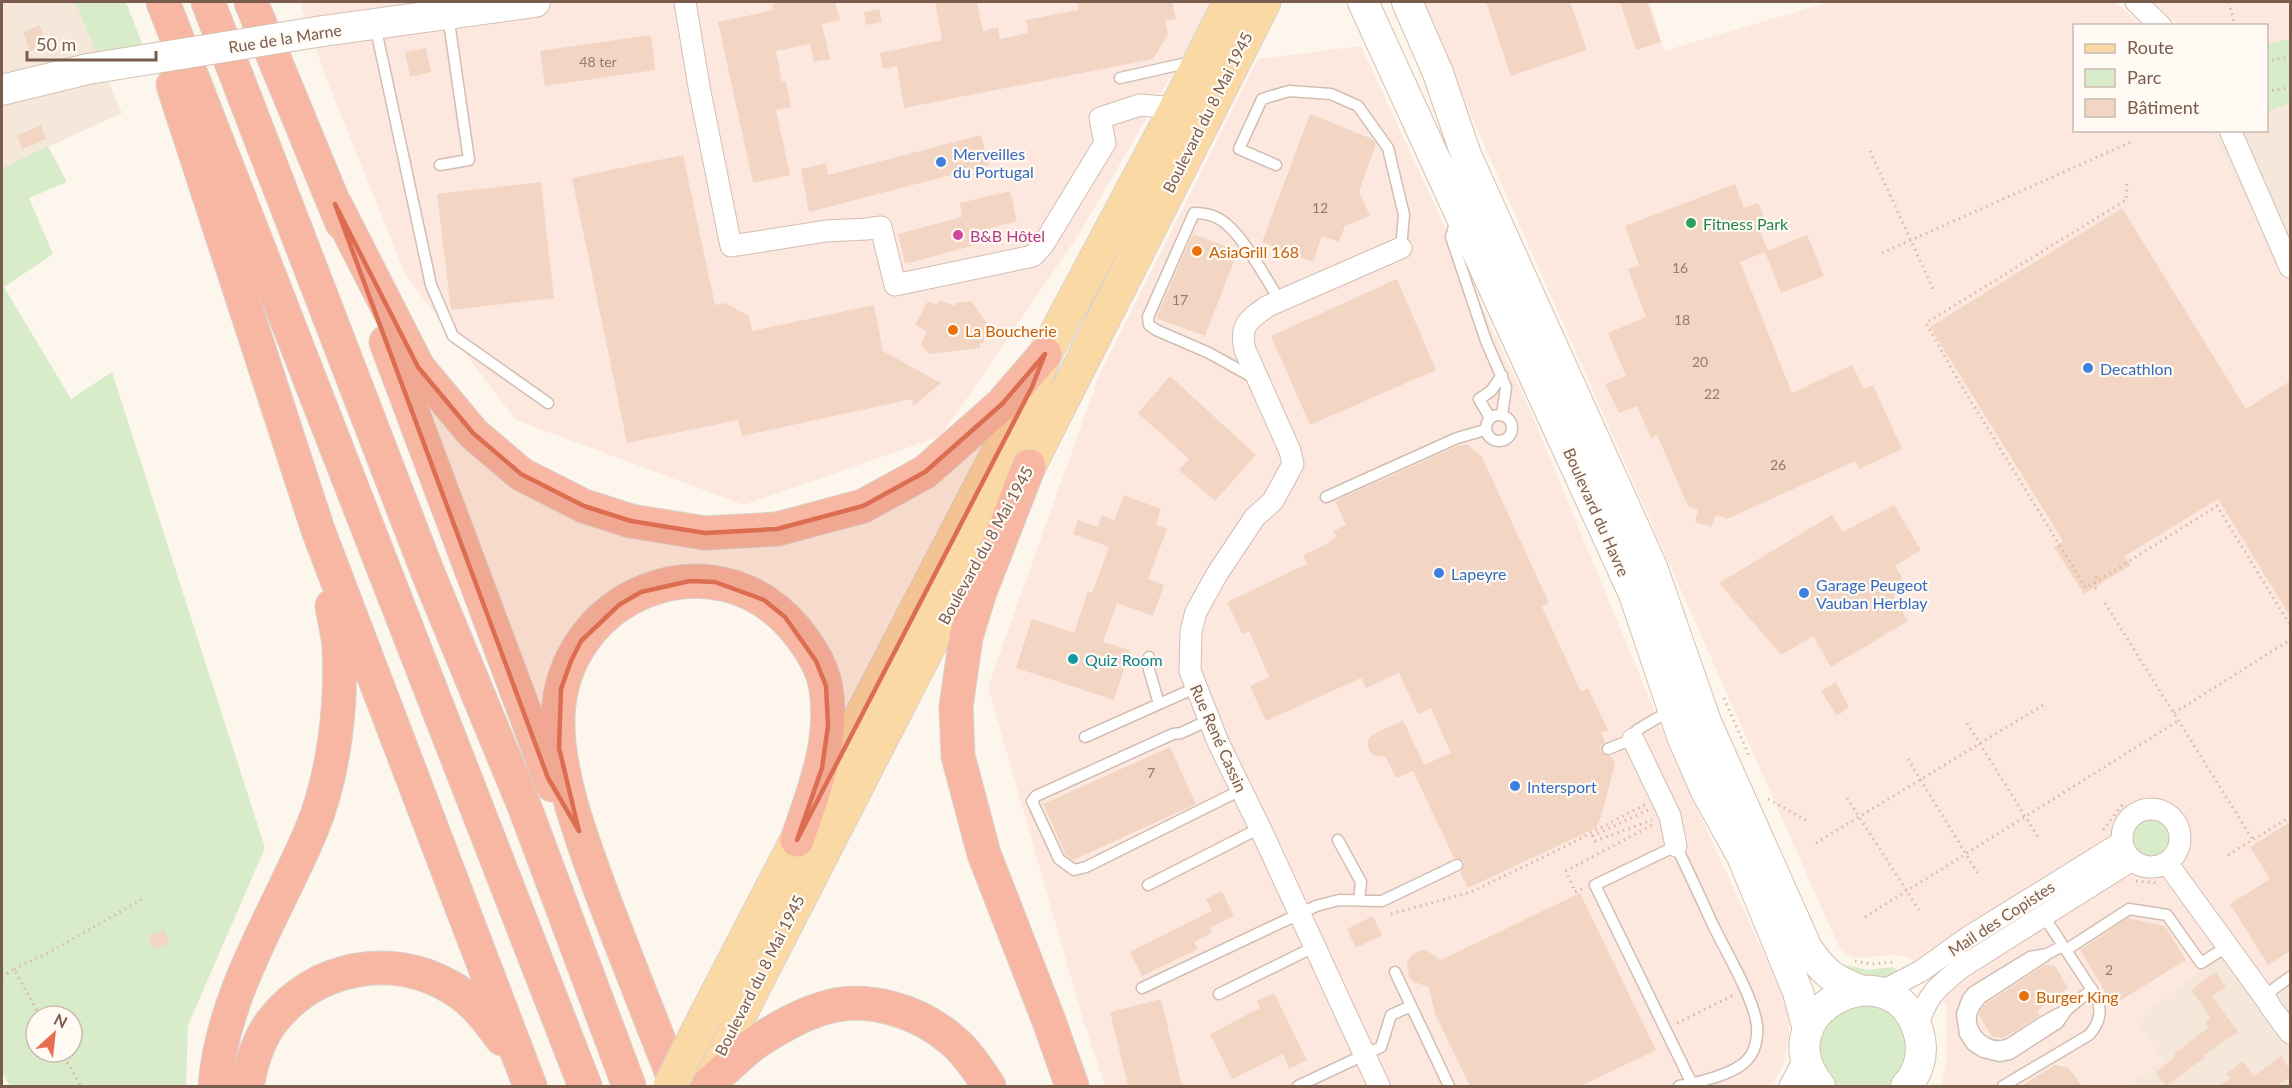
<svg xmlns="http://www.w3.org/2000/svg" width="2292" height="1088" font-family="Lato,sans-serif">
<style>
.residential{fill:#f5e8da}
.commercial{fill:#fde8e0}
.green{fill:#d8ecc9;fill-rule:evenodd}
.building{fill:#f3d5c3}
.lines{fill:none;stroke-linecap:round;stroke-linejoin:round}
.lane-casing{stroke:#d1beb0;stroke-width:13}
.street-casing{stroke:#d1beb0;stroke-width:23}
.secondary-casing{stroke:#d6c0b0;stroke-width:32}
.primary-casing{stroke:#dad1cd;stroke-width:35}
.highway-casing{stroke:#dad1cd;stroke-width:35}
.path{stroke:#d9b8a5;stroke-width:3;stroke-dasharray:1.5 4.5;stroke-linecap:butt}
.lane{stroke:#fff;stroke-width:10}
.street{stroke:#fff;stroke-width:21}
.secondary{stroke:#fff;stroke-width:30}
.primary{stroke:#fbd9a5;stroke-width:33}
.highway{stroke:#f7b7a3;stroke-width:33}
.secondary-bridge-casing{stroke:#d6c0b0;stroke-width:32;stroke-linecap:butt}
.primary-bridge-casing{stroke:#dad1cd;stroke-width:35;stroke-linecap:butt}
.secondary-bridge{stroke:#fff;stroke-width:30}
.primary-bridge{stroke:#fbd9a5;stroke-width:33}
.marked{fill:#dc6d51;fill-opacity:0.2;stroke:#dc6d51;stroke-width:4.5;stroke-linejoin:round}
.shop-dot{fill:#3f7fe0;stroke:#fffaf3;stroke-width:2}
.leisure-dot{fill:#2e9e5b;stroke:#fffaf3;stroke-width:2}
.hotel-dot{fill:#d1479c;stroke:#fffaf3;stroke-width:2}
.food-dot{fill:#e8710a;stroke:#fffaf3;stroke-width:2}
.culture-dot{fill:#0f9aa8;stroke:#fffaf3;stroke-width:2}
.labels{text-anchor:middle;dominant-baseline:central;stroke-width:4.5;stroke-linejoin:round;paint-order:stroke}
.number-label{font-size:14px;fill:#987a6a}
.street-label{font-size:16px;fill:#7a5c4d;stroke:#fffaf3}
.shop-label{font-size:16px;fill:#366cbe;stroke:#fffaf3;text-anchor:start}
.leisure-label{font-size:16px;fill:#27864d;stroke:#fffaf3;text-anchor:start}
.hotel-label{font-size:16px;fill:#b23c85;stroke:#fffaf3;text-anchor:start}
.food-label{font-size:16px;fill:#c56008;stroke:#fffaf3;text-anchor:start}
.culture-label{font-size:16px;fill:#0d838f;stroke:#fffaf3;text-anchor:start}
</style>
<rect width="100%" height="100%" fill="#fdf6ec"/>
<path class="residential" d="M2 2H75L122 113 2 168Z
M2290 39V284L2210 131 2266 130 2267 44Z
M2232 949 2290 975V1086H2127L2162 1061 2134 1019Z"/>
<path class="commercial" d="M300 2H1214L1081 231 941 436 744 505 516 420 406 276 327 80Z
M1421 2H1650L1664 51 1829 2H2115L2143 25 2074 26V130L2210 131 2290 284V975L2262 994 2232 949 2135 1019 2163 1061 2127 1086H1941L1947 1060V1006L1909 957 1892 955 1856 958 1845 953 1838 945Z
M2154 2H2290V39L2267 44 2266 26 2177 25Z
M1361 46 1529 408 1679 770 1781 991 1789 1015V1037L1783 1065 1771 1086H1105L1082 1016 988 687 1100 373 1258 59Z"/>
<path class="green" d="M75 2H126L147 56 101 64Z
M2290 39V103L2267 112V44Z
M48 146 67 182 29 198 53 254 4 287 71 399 112 372 265 848 188 1025 186 1086H10L2 1072V168ZM36 1016H72V1052H36Z
M2131 838a20 20 0 1 1 40 0a20 20 0 1 1-40 0Z
M1848 965 1867 970 1893 967 1901 973 1875 983 1842 968Z
M1871 1003 1892 1014 1909 1045 1900 1078 1891 1086H1833L1815 1048 1828 1017Z"/>
<path class="building" d="M786 2H835L840 20 822 24 830 59 814 62 810 44 776 51 782 82 786 81 791 107 776 110 790 175 753 183 718 22 774 10 772 4Z
M935 2H977L983 31 998 27 1000 39 1028 33 1026 20 1078 10 1077 2H1172L1176 19 1165 21 1168 35 1153 59 904 108 897 66 883 69 880 53 942 40Z
M1486 2H1570L1587 50 1511 76Z
M1620 2H1647L1661 42 1636 50Z
M879 9 882 22 866 25 864 12Z
M40 25 47 45 30 51 23 32Z
M651 35 655 70 545 86 540 51Z
M426 48 431 72 410 77 405 52Z
M1310 114 1372 139 1376 144 1359 191 1370 216 1345 226 1339 242 1322 236 1313 262 1262 242Z
M41 125 46 139 22 149 17 136Z
M981 135 989 165 809 212 801 169 826 163 828 175Z
M683 155 715 305 725 303 749 316 752 331 874 305 883 351 941 383 913 406 912 399 742 436 738 420 627 443 572 178Z
M541 182 554 298 451 310 437 194Z
M1735 184 1744 208 1758 203 1764 217 1756 220 1768 251 1807 235 1824 276 1781 293 1765 252 1740 262 1792 393 1852 365 1864 389 1873 385 1902 449 1859 469 1855 461 1727 519 1716 515 1711 527 1695 522 1698 510 1688 506 1657 435 1651 438 1637 406 1619 413 1605 384 1626 376 1608 333 1646 317 1628 269 1639 265 1625 226Z
M1010 191 1017 221 987 229 990 241 905 264 898 234 962 217 960 203Z
M2122 208 2246 409 2290 381V616L2218 499 2125 556 2131 565 2084 594 2054 547 2063 541 1930 327Z
M1193 234 1238 251 1205 336 1156 318Z
M1397 279 1436 370 1310 425 1271 336Z
M940 300 954 306 956 303 971 301 987 323 984 329V343H980V348L929 354 921 344 927 331 915 325 928 301 937 305Z
M1170 376 1256 455 1215 501 1179 470 1189 459 1138 413Z
M1460 445H1468L1482 457 1549 603 1542 607 1581 692 1588 688 1608 730 1601 733 1605 742 1601 747V752L1606 756H1611L1615 764 1601 817 1596 828 1468 888 1460 872 1463 869 1464 862 1461 859 1454 858 1413 771 1396 778 1386 757 1376 756 1370 752 1368 746V740L1372 735 1403 720 1424 765 1451 753 1431 708 1418 714 1399 673 1366 688 1361 678 1266 721 1250 686 1269 677 1249 631 1242 634 1227 602 1307 564 1303 555 1327 544 1336 536 1333 531 1346 525 1335 501Z
M1124 495 1161 509 1156 524 1167 529 1148 579 1164 585 1153 616 1117 603 1103 642 1130 650 1114 700 1016 668 1032 619 1074 633 1088 591 1092 593 1109 547 1073 534 1078 520 1098 527 1102 515 1114 520Z
M1894 505 1921 550 1895 566 1908 588 1893 596 1908 621 1831 667 1813 636 1781 655 1719 583 1832 515 1843 532Z
M1836 682 1849 707 1837 716 1821 691Z
M1170 747 1196 804 1073 860 1066 855 1043 804Z
M2290 822V951L2268 965 2230 904 2270 879 2250 847Z
M1222 891 1234 916 1210 928 1212 933 1194 942 1198 949 1142 976 1130 952 1212 911 1206 899Z
M1580 893 1656 1050 1581 1086H1470L1435 1014 1429 987 1414 982 1409 977 1407 963 1411 956 1421 950 1427 951 1441 960Z
M1373 916 1382 935 1356 948 1347 929Z
M2128 918 2165 926 2186 960 2113 1005 2080 950Z
M164 930 169 943 153 949 149 936Z
M2045 965 2055 966 2068 988 2037 1011 2040 1015 2022 1027 2003 1038 1992 1037 1979 1015 1982 1008 1986 1004Z
M2216 972 2226 987 2212 996 2238 1032 2204 1055 2205 1057 2166 1086 2156 1072 2176 1056 2174 1054 2209 1027 2205 1022 2211 1018 2191 990Z
M1274 993 1307 1060 1289 1069 1283 1054 1232 1079 1210 1034 1260 1008 1257 1001Z
M1161 999 1182 1086H1128L1110 1012Z
M2281 1056 2290 1070V1077L2276 1086H2219L2230 1078 2226 1074 2243 1061 2254 1076Z
M2055 1065 2069 1068 2082 1086H2021Z"/>
<g class="lines">
<g class="lane-casing">
<path id="lane" d="M375 25 431 285 453 336 548 403
M1120 78 1191 62
M440 165 469 160 448 15
M1276 165 1239 149 1262 99 1289 91 1331 94 1358 106 1388 148 1404 215 1401 248
M1456 220 1451 237 1486 341 1506 387 1502 415
M1254 378 1209 353 1156 330 1149 325 1148 317 1194 213C1204 213 1212 214 1221 220 1242 233 1266 279 1280 301
M1486 428a13 13 0 1 1 26 0a13 13 0 1 1-26 0Z
M1490 418 1479 399 1491 391 1502 375
M1326 497 1457 438 1485 430
M1149 657 1148 666 1159 704
M1209 720 1181 733 1173 734 1036 796 1032 801 1059 859 1074 870 1086 867 1241 790
M1085 737 1195 688
M1608 749 1633 739 1637 730 1671 710
M1338 840 1361 882 1359 900
M1148 885 1260 828
M2063 946 2047 954 2030 957 1973 992 1968 998 1962 1014 1965 1034 1972 1045 1983 1052 1999 1056 2010 1054 2058 1023 2067 1010 2092 989
M2066 950 2129 909 2167 915 2201 963 2228 946
M2045 956 1981 998C1974 1006 1968 1015 1972 1027 1977 1040 1992 1050 2006 1045 2013 1043 2020 1036 2026 1033 2039 1024 2052 1016 2067 1010
M1395 972 1449 1086
M1142 988 1316 906 1339 900 1382 901 1457 865
M1219 994 1314 947
M2264 996 2290 977
M1298 1086 1381 1047 1391 1015 1411 1006
M1679 1086C1697 1083 1735 1074 1747 1060 1755 1052 1758 1038 1757 1026 1754 998 1726 952 1713 925 1701 899 1689 872 1676 846L1595 885 1692 1084
M2003 1086 2089 1035C2099 1024 2103 1011 2096 996L2043 915"/>
</g>
<g class="street-casing">
<path id="street" d="M685 2 699 87 731 246 826 231 867 229 881 227 895 285 1033 256 1043 245 1105 143 1100 118 1140 105 1176 108
M2136 2 2161 26
M2230 130 2290 267
M1633 739 1670 816 1676 846
M2122 838a29 29 0 1 1 58 0a29 29 0 1 1-58 0Z
M2167 863 2268 1002
M1879 993 1921 971 1967 938 2122 842
M2270 1006 2290 1033
M1917 1028C1926 996 1937 987 1962 967L2132 860
M1379 1086 1260 828 1218 742 1190 671 1191 631 1196 612 1217 574 1255 517 1273 501 1293 464 1290 451 1245 350C1239 325 1249 319 1268 306L1401 248
M1790 1086 1806 1056"/>
</g>
<g class="secondary-casing">
<path id="secondary" d="M1363 2 1634 594 1682 736 1706 791 1742 856 1798 992 1808 1030
M1407 2 1438 73 1466 155 1652 567 1706 722 1807 948C1823 972 1833 980 1860 990
M323 31 535 2
M2 90 88 69
M1820 1086C1759 1011 1895 944 1919 1034 1924 1052 1919 1073 1906 1086"/>
</g>
<g class="primary-casing">
<path id="primary" d="M706 1015 1032 387 1045 354 1182 97 1230 2
M703 1086 950 605 1029 466 1264 2"/>
</g>
<g class="highway-casing">
<path id="highway" d="M163 2 585 1086
M208 2 428 573 525 808 629 1086
M251 2 342 223
M173 85 318 530 530 1086
M335 204 418 367 473 433 521 474 584 506 631 521 705 533 777 529 863 506 925 472 1002 404 1045 354
M386 342 552 785
M1029 466 980 592 966 637 956 707 958 756 984 854 1049 1021 1072 1086
M215 1086C222 995 276 914 311 831 334 776 342 706 339 647 338 633 334 619 332 606
M247 1086C251 1064 259 1037 274 1019 316 967 389 953 447 985 471 997 487 1018 502 1039
M677 1086C652 1023 627 960 603 897 583 842 557 777 558 718 561 594 714 531 796 630 809 646 823 668 826 689 834 743 814 790 797 840
M707 1086C723 1072 740 1053 758 1041 776 1029 803 1014 824 1008 867 995 919 1011 952 1040 967 1052 979 1071 989 1086"/>
</g>
<path class="path" d="M2229 2 2235 26
M2266 61 2290 57
M2266 91 2290 88
M1870 151 1933 289
M2127 184 2126 200 1926 323 1958 380 2086 588 2217 506 2290 625
M1882 253 2131 142
M2096 589 2094 586 2097 573
M2105 603 2253 840
M1724 698 1750 758
M2174 713 2290 640
M1967 723 2038 837
M1908 759 1978 874
M1847 798 1919 910
M1768 799 1809 822
M1648 810 1593 836 1595 841 1652 820
M2103 830 2123 804
M1816 843 2045 704
M2228 855 2290 817
M2136 881 2159 883
M1582 889 1575 892 1566 871 1652 825
M1391 914 1471 892 1564 847 1646 804
M1865 917 2178 721
M1855 961 1870 964 1896 962
M14 969 50 952 146 897
M2 977 14 969 40 1016
M1677 1023 1734 995
M61 1052 81 1086"/>
<use href="#lane" class="lane"/>
<use href="#street" class="street"/>
<use href="#secondary" class="secondary"/>
<use href="#primary" class="primary"/>
<use href="#highway" class="highway"/>
<g class="secondary-bridge-casing">
<path id="secondary-bridge" d="M88 69 323 31"/>
</g>
<g class="primary-bridge-casing">
<path id="primary-bridge" d="M670 1086 706 1015"/>
</g>
<use href="#secondary-bridge" class="secondary-bridge"/>
<use href="#primary-bridge" class="primary-bridge"/>
</g>
<path class="marked" d="M335 204 418 367 473 433 521 474 584 506 631 521 705 533 777 529 863 506 925 472 1002 404 1045 354 1032 387 797 840 822 768 828 726 826 686 816 661 785 617 764 600 715 582 690 581 641 592 619 605 581 641 571 661 561 689 559 748 579 831 548 778Z"/>
<g class="shop-dot">
<circle cx="941" cy="162" r="6"/>
<circle cx="2088" cy="368" r="6"/>
<circle cx="1439" cy="573" r="6"/>
<circle cx="1804" cy="593" r="6"/>
<circle cx="1515" cy="786" r="6"/>
</g>
<circle class="leisure-dot" cx="1691" cy="223" r="6"/>
<circle class="hotel-dot" cx="958" cy="235" r="6"/>
<g class="food-dot">
<circle cx="1197" cy="251" r="6"/>
<circle cx="953" cy="330" r="6"/>
<circle cx="2024" cy="996" r="6"/>
</g>
<circle class="culture-dot" cx="1073" cy="659" r="6"/>
<g class="labels">
<g class="number-label">
<text x="598" y="61">48 ter</text>
<text x="1320" y="207">12</text>
<text x="1680" y="267">16</text>
<text x="1180" y="299">17</text>
<text x="1682" y="319">18</text>
<text x="1700" y="361">20</text>
<text x="1712" y="393">22</text>
<text x="1778" y="464">26</text>
<text x="1151" y="772">7</text>
<text x="2109" y="969">2</text>
</g>
<g class="street-label">
<text transform="translate(285 38) rotate(-9)">Rue de la Marne</text>
<text transform="translate(1207 112) rotate(-63)">Boulevard du 8 Mai 1945</text>
<text transform="translate(1597 512) rotate(66)">Boulevard du Havre</text>
<text transform="translate(985 545) rotate(-61)">Boulevard du 8 Mai 1945</text>
<text transform="translate(1219 738) rotate(66)">Rue René Cassin</text>
<text transform="translate(2001 918) rotate(-33)">Mail des Copistes</text>
<text transform="translate(759 975) rotate(-63)">Boulevard du 8 Mai 1945</text>
</g>
<g class="shop-label">
<text x="953" y="153">Merveilles<tspan x="953" dy="18">du Portugal</tspan></text>
<text x="2100" y="368">Decathlon</text>
<text x="1451" y="573">Lapeyre</text>
<text x="1816" y="584">Garage Peugeot<tspan x="1816" dy="18">Vauban Herblay</tspan></text>
<text x="1527" y="786">Intersport</text>
</g>
<g class="leisure-label">
<text x="1703" y="223">Fitness Park</text>
</g>
<g class="hotel-label">
<text x="970" y="235">B&amp;B Hôtel</text>
</g>
<g class="food-label">
<text x="1209" y="251">AsiaGrill 168</text>
<text x="965" y="330">La Boucherie</text>
<text x="2036" y="996">Burger King</text>
</g>
<g class="culture-label">
<text x="1085" y="659">Quiz Room</text>
</g>
</g>
<rect width="2292" height="1088" fill="none" stroke="#7a5c4d" stroke-width="6"/>
<rect x="2073" y="24" width="195" height="108" fill="#fffaf3" stroke="#cabbb1" stroke-width="1.5"/>
<rect x="2085" y="44" width="30" height="9" fill="#fbd9a5" stroke="#cabbb1" stroke-width="1.5"/>
<text x="2127" y="54" font-size="18" fill="#7a5c4d">Route</text>
<rect x="2085" y="69" width="30" height="18" fill="#d8ecc9" stroke="#cabbb1" stroke-width="1.5"/>
<text x="2127" y="84" font-size="18" fill="#7a5c4d">Parc</text>
<rect x="2085" y="99" width="30" height="18" fill="#f3d5c3" stroke="#cabbb1" stroke-width="1.5"/>
<text x="2127" y="114" font-size="18" fill="#7a5c4d">Bâtiment</text>
<g transform="translate(54 1034) rotate(27)"><circle r="28" fill="#fffaf3" stroke="#cabbb1" stroke-width="1.5"/>
<path d="M0-4.5L10 22L0 15L-10 22Z" fill="#e76f51"/>
<text y="-9" font-size="16" font-weight="bold" text-anchor="middle" fill="#7a5c4d">N</text>
</g>
<path d="M27 51v9h129v-9" fill="none" stroke="#7a5c4d" stroke-width="3"/>
<text x="36" y="51" font-size="18" fill="#7a5c4d" stroke="#fffaf3" stroke-width="4.5" paint-order="stroke">50 m</text>
</svg>
